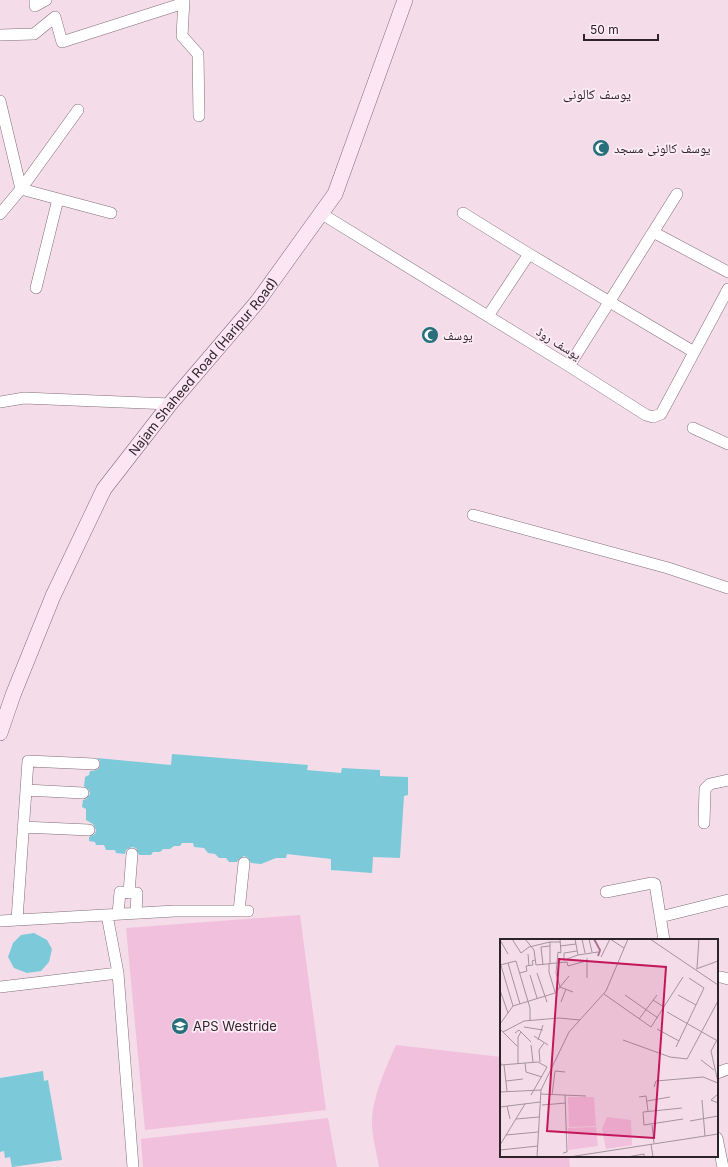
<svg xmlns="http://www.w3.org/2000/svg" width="728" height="1167" font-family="Inter,'Noto Naskh Arabic',sans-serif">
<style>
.green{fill:#f1c0dc}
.building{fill:#7ccad9}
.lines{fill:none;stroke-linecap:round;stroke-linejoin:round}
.street-casing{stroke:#816d78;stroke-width:12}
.secondary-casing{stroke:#816d78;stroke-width:16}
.street{stroke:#fff;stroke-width:11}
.secondary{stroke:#fce6f3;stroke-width:15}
.labels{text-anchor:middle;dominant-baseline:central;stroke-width:3.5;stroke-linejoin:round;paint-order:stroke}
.poi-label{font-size:13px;fill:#2d2429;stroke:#feecf6;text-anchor:start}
.street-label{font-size:13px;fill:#2d2429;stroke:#feecf6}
.neighbourhood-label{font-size:14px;fill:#2d2429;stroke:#feecf6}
.inset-river{fill:none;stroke:#aa7494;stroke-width:2}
.inset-road{fill:none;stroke:#a4939c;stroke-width:1}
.view{fill:#c2185b;fill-opacity:0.15;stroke:#c2185b;stroke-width:2}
.inset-edge{fill:none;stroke:#2d2429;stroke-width:2}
</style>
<rect width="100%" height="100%" fill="#f4dde9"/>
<path class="green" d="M300 915 326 1110 145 1130 126 928Z
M396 1045 501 1057V1156H569L570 1167H379C377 1154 373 1140 372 1127 371 1099 385 1070 396 1045Z
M328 1118 337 1167H143L141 1139Z"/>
<path class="building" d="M172 754 308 765 307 770 341 773 342 768 380 770V776L408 777V795L404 796 400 858 373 857 372 873 331 870V859L304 856 287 854 286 858H276L261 864 251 863 248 858 244 856 239 859 237 862H229L226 858H219L215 854 208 853 204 848 194 847 193 843H182L180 846H174L170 849H163L160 852H153L151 855H139L136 848 132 847 126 850 125 854 116 853 115 850H106L104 845H96L95 842 89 841V837L95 834 96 830 93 824 86 820V809L82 807 83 800 86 799 90 794 89 790 84 786 85 777 89 775 90 771 97 770 100 767V761L97 758 171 765Z
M34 933 47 940 52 949 49 962 41 971 27 973 14 968 8 957 13 943 21 935Z
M43 1071 44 1081 48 1080 62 1160 12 1167 10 1157 5 1158 4 1151 0 1152V1078Z"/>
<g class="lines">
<g class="street-casing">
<path id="street" d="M35 0V6L46 0
M184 0 182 36 198 54 199 116
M0 35 34 34 55 17 62 42 184 3
M0 101 21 189 111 213
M463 213 529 254 694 352
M0 214 21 189 78 110
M322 214 569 366 646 415 653 417 661 414 728 289
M653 232 728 272
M36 288 58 199
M488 316 529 254
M569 366 677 194
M0 402 24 398 170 404
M693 428 728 444
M473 515 668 568 728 588
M26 790 83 793
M704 823 705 789 710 784 728 780
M23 827 89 830
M606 892 652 883 655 884 664 940
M129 893 132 854
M239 911 244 863
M118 914 120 892 137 893 136 913
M107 915 118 973 133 1167
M660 917 728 900
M17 920 28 761 94 764
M0 921 175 911H248
M717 977H721L728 979
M0 987 118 973
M717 1073 728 1069
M717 1138 723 1167"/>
</g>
<g class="secondary-casing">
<g id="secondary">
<path id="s1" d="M0 733 13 695 53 596 104 489 170 404 258 301 335 194 405 0"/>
</g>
</g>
<use href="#street" class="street"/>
<use href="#secondary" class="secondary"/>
</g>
<defs>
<g id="mosque-disc" transform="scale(0.9)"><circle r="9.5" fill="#286f7b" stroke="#feecf6"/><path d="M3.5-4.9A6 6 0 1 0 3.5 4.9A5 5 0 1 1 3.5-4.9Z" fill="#fff"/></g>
<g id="school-disc" transform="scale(0.9)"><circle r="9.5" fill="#286f7b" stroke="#feecf6"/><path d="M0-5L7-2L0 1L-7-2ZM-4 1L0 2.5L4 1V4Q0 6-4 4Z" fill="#fff"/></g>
</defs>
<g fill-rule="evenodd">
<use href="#mosque-disc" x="601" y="148"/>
<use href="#mosque-disc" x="430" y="335"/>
<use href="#school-disc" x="180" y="1026"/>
</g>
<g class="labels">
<g class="poi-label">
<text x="614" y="148">یوسف کالونی مسجد</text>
<text x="443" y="335">یوسف</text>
<text x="193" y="1026">APS Westride</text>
</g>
<g class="street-label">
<text transform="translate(559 343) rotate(32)">یوسف روڈ</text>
<text stroke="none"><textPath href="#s1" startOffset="423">Najam Shaheed Road (Haripur Road)</textPath></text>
</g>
<g class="neighbourhood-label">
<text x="597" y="93">یوسف کالونی</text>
</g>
</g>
<g transform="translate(500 939)">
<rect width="218" height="218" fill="#f4dde9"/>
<path d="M68 158H94L96 187 69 188ZM107 178 131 181 132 206 106 210 102 190ZM96 188 98 207 68 211V189Z" fill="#f1c0dc"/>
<path class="inset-river" d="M94 0 100 11 98 17"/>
<path class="inset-road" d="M12 0 21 14 29 8M25 0 34 11 36 26 67 23 68 27 86 22M60 0 61 14 58 13 56 34 60 48 73 53M82 0 85 14M89 0 92 13M110 0 124 9M150 0 218 46M0 1 8 15M60 7 76 5M29 8 50 3M64 14V21L78 16 75 0M64 14 77 12M28 15 29 27M78 16 98 13M101 18 110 0M87 19V39M0 23 13 67 0 85M8 24 20 65M49 25V33L55 53M50 25V3H60M0 26 16 22 30 69V82M43 26 41 8 50 7M197 29 199 0M196 30 218 22M20 34 27 32 26 27 33 26 32 22 35 21M37 34 47 63M30 36 37 59M0 51 8 74M104 55 151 88 183 38M125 56 158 79M178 56 196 66M153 61 164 68M61 63 66 50M13 67 55 54 69 37M167 73 216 101M139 80 157 56M24 88 43 91M0 90 17 107M157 90 179 102M3 93 24 82 59 79 80 81M15 94 19 91 31 103M34 97 48 106M218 99 211 112 218 143M38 101 43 86M123 101 170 118 187 120 218 62M31 106 33 123M176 108 204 49 189 39M0 119 1 126 38 123 47 128 31 156M201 121 214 131M40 123 39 111 44 104M25 124 26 133 42 138M18 125V98L21 93M4 126 7 152M6 142 23 140M154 148 156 142 203 138 218 144M0 153 41 151M41 155 86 157M218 155 211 161 218 164M52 156 55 132 65 133M139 158 146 157 148 172M202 161 205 197M147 162 170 158M42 166 66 164M7 167 10 180M0 168 40 163M182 169 143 173 144 186 183 180M16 180 39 178M190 182 218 177M152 186 154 204M6 196 38 193M151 205 153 218M0 206 25 165M0 211 38 207M63 214 67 213 65 156M37 218 41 151 69 93 106 52 128 0M69 218 218 195M127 218 144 215V218"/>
<path class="view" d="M59 20 166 28 154 199 47 192Z"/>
<rect width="218" height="218" class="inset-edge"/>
</g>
<path d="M584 34v6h74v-6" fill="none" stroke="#2d2429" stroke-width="2"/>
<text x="590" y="34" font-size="12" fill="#2d2429" stroke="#feecf6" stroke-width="3" paint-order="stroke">50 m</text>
</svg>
